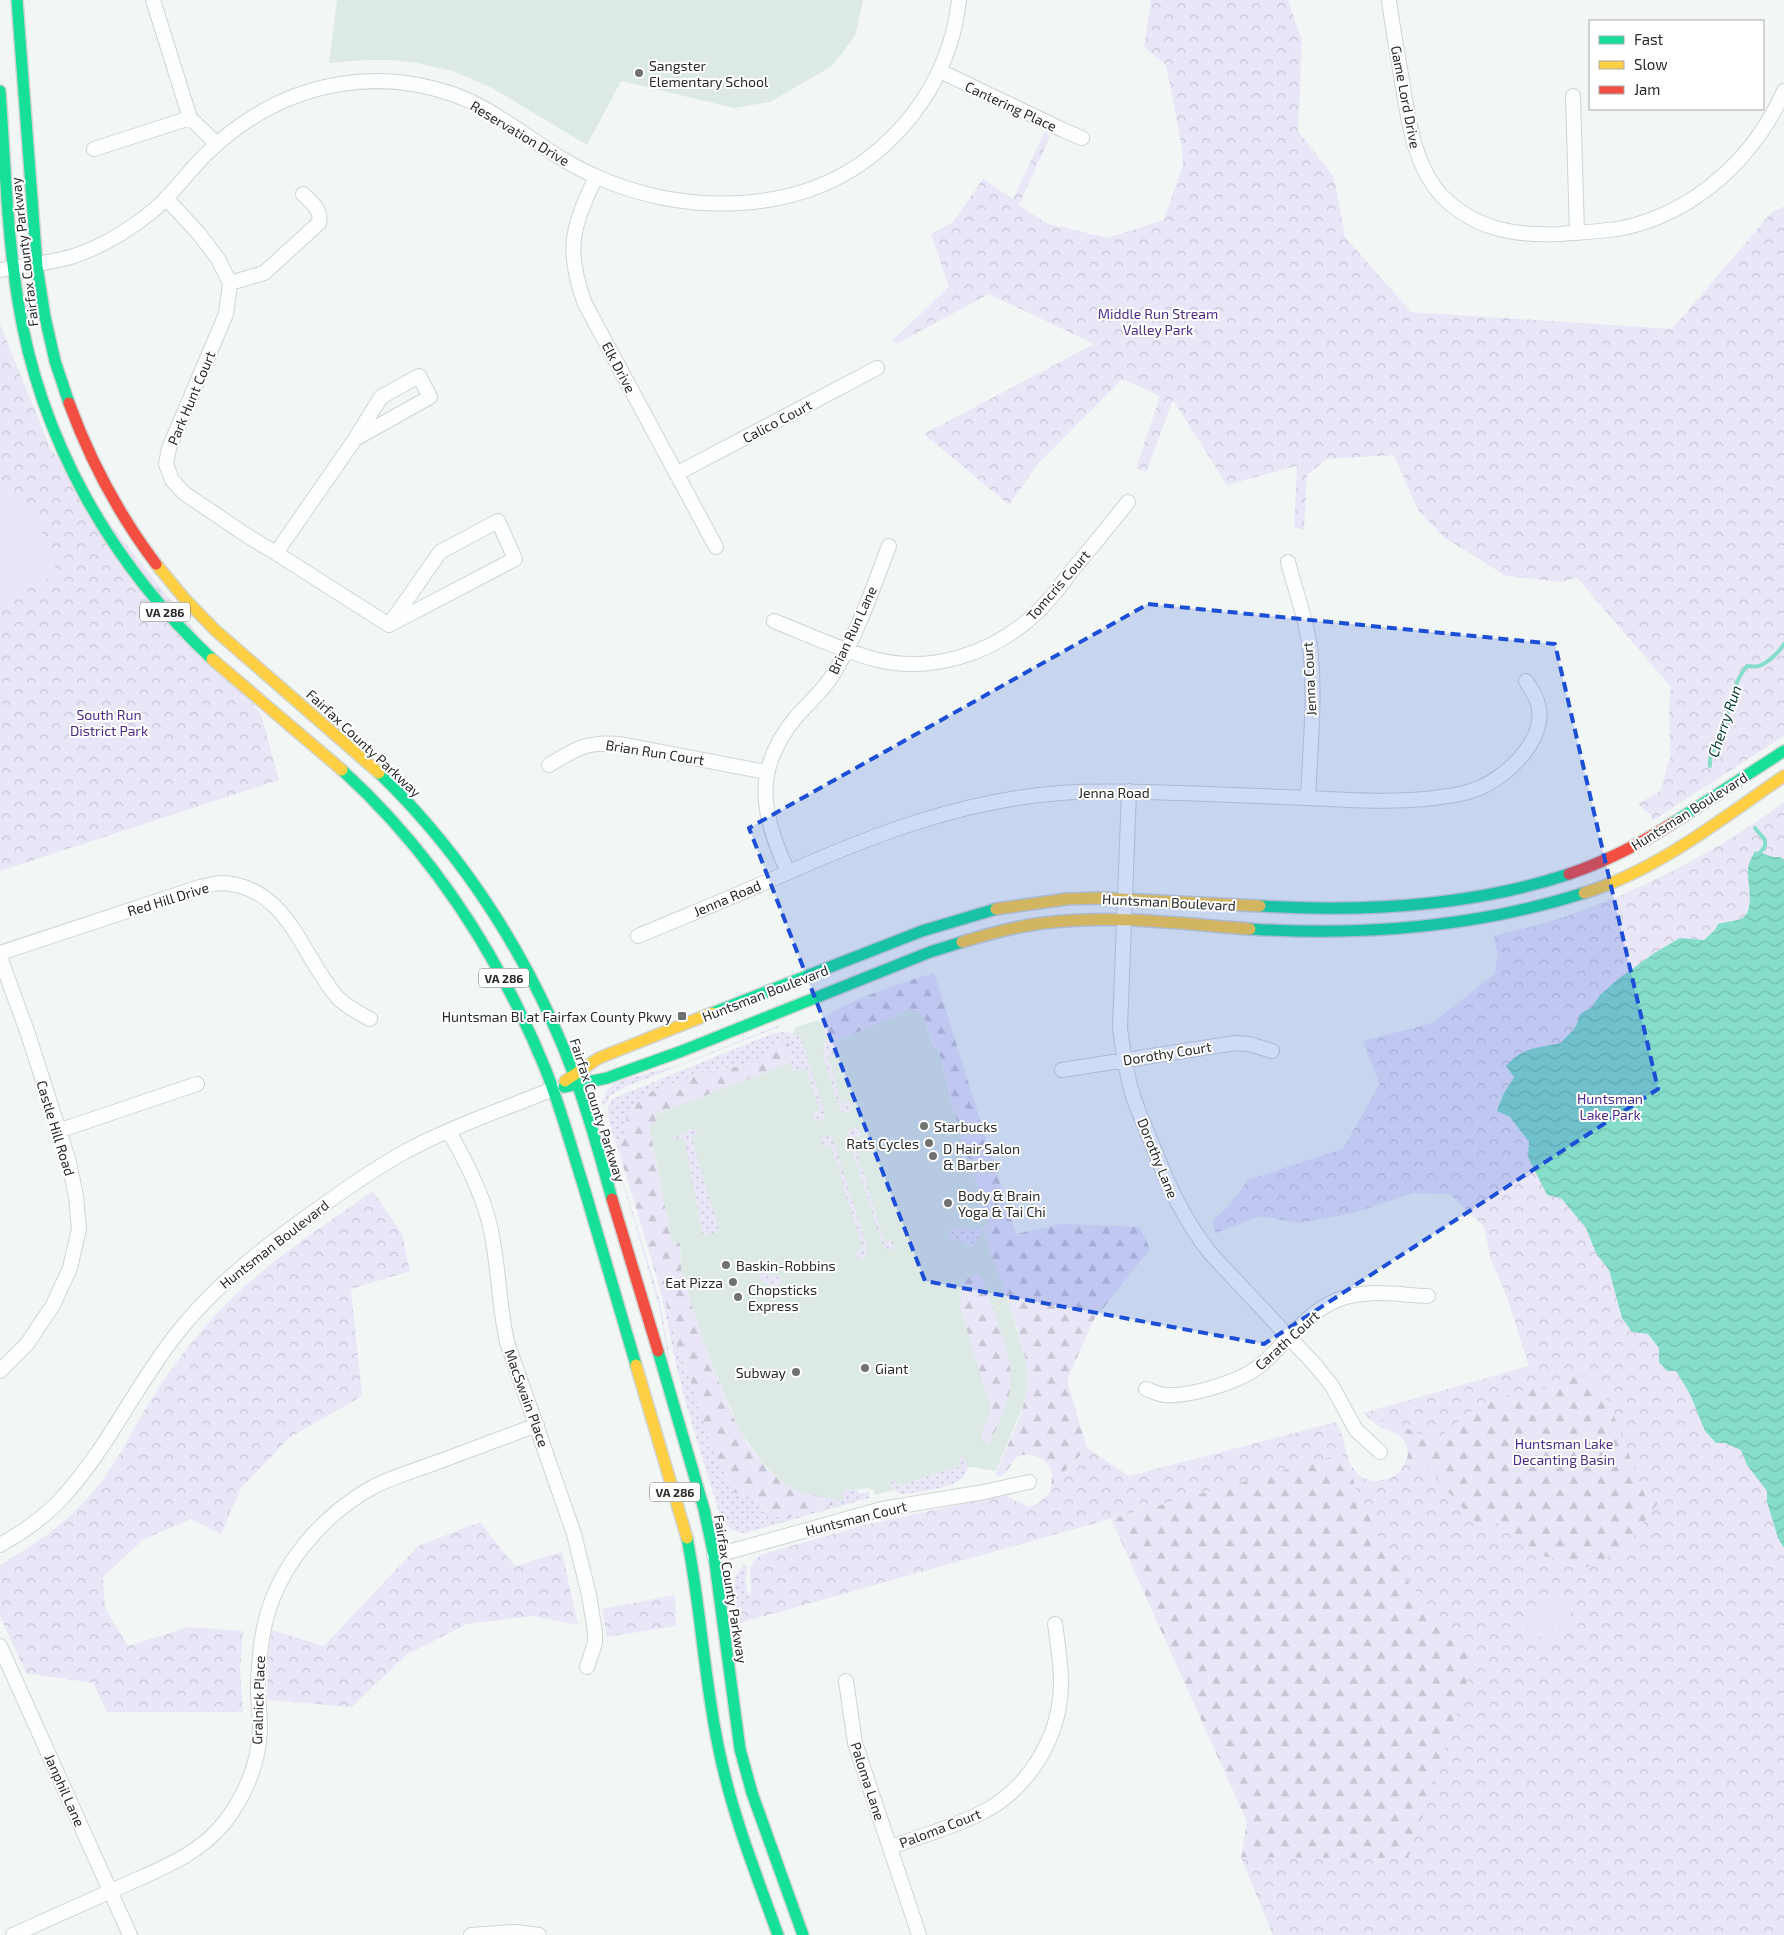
<svg xmlns="http://www.w3.org/2000/svg" width="1784" height="1935" font-family="'Exo 2',sans-serif">
<style>
.built{fill:#dde9e5}
.grass{fill:url(#grass-dots)}
.forest{fill:url(#forest-firs)}
.park{fill:url(#park-crowns)}
.pitch{fill:#e9e6f8}
.water{fill:url(#water-waves)}
.lines{fill:none;stroke-linecap:round;stroke-linejoin:round}
.stream{stroke:#86deca;stroke-width:4}
.street-casing{stroke:#d0d4d3;stroke-width:16}
.fast-casing{stroke:#d0d4d3;stroke-width:14}
.slow-casing{stroke:#d0d4d3;stroke-width:14}
.jam-casing{stroke:#d0d4d3;stroke-width:14}
.street{stroke:#fdfefe;stroke-width:14}
.fast{stroke:#16e098;stroke-width:11}
.slow{stroke:#ffcf43;stroke-width:11}
.jam{stroke:#f24e42;stroke-width:11}
.marked{fill:#1d4ed8;fill-opacity:0.2;stroke:#1d4ed8;stroke-width:4;stroke-dasharray:10 6;stroke-linejoin:round}
.poi-dot{fill:#6f7271;stroke:#fff;stroke-width:2}
.labels{text-anchor:middle;dominant-baseline:central;stroke-width:4;stroke-linejoin:round;paint-order:stroke}
.shield{fill:#fff;stroke:#686b6a;stroke-width:1}
.shield-label{font-size:12px;font-weight:bold;fill:#282b2a}
.poi-label{font-size:14px;fill:#282b2a;stroke:#fff;text-anchor:start}
.street-label{font-size:14px;fill:#282b2a;stroke:#fff}
.park-label{font-size:14px;fill:#4f2c8a;stroke:#fff}
.water-label{font-size:15px;font-style:italic;fill:#00392e;stroke:#fff}
</style>
<defs>
<pattern id="grass-dots" width="8" height="8" patternUnits="userSpaceOnUse" patternTransform="scale(1.25)"><rect width="8" height="8" fill="#e9e6f8"/><path d="M2 2h.1M6 6h.1" fill="none" stroke="#c8c5d5" stroke-width="1.8" stroke-linecap="round"/></pattern>
<pattern id="forest-firs" width="22" height="20" patternUnits="userSpaceOnUse" patternTransform="scale(1.25)"><rect width="22" height="20" fill="#e9e6f8"/><path d="M5 1l3.5 6h-7zM16 11l3.5 6h-7z" fill="#c8c5d5"/></pattern>
<pattern id="park-crowns" width="20" height="18" patternUnits="userSpaceOnUse" patternTransform="scale(1.25)"><rect width="20" height="18" fill="#e9e6f8"/><path d="M2 6a3 3 0 1 1 6 0M12 15a3 3 0 1 1 6 0" fill="none" stroke="#c8c5d5"/></pattern>
<pattern id="water-waves" width="16" height="10" patternUnits="userSpaceOnUse" patternTransform="scale(1.25)"><rect width="16" height="10" fill="#86deca"/><path d="M0 5q4-4 8 0t8 0" fill="none" stroke="#74bfae"/></pattern>
</defs>
<rect width="100%" height="100%" fill="#f2f7f5"/>
<path class="built" d="M337 0H863L855 36 832 66 770 102 734 108 621 81 587 145 492 88 453 71 417 63 391 60H365L329 63Z
M909 1009 918 1011 924 1017 933 1046 939 1051 952 1105 990 1225 983 1227 988 1245 995 1260 1024 1353 1027 1367V1388L1023 1406 996 1471 963 1466 896 1486 894 1490 875 1495 873 1490 868 1488 843 1491V1501H839L802 1493 784 1484 764 1465 741 1433 704 1345 681 1270 680 1244 678 1242 672 1243 649 1125 654 1115 790 1063 793 1033 796 1027 818 1020 823 1023 826 1031 837 1041 892 1018Z"/>
<path class="grass" d="M779 1025V1027L625 1087 610 1096 605 1105 602 1103 607 1091 613 1084 625 1079 677 1066Z
M788 1032 797 1036 800 1034 825 1114 824 1118 820 1121H816L813 1118V1113L820 1110 806 1069 796 1071 793 1070 790 1063 791 1051 776 1046 770 1053 757 1061 737 1067 719 1069 700 1073 645 1094 625 1124V1133L618 1149C614 1135 602 1111 612 1099L774 1033Z
M825 1039 833 1043 838 1044 841 1050 827 1056 842 1104 850 1102 852 1108 847 1112H843L839 1107 823 1054Z
M602 1112 660 1302 670 1360 669 1361 659 1306Z
M854 1127 858 1128 861 1135 852 1138 885 1242 893 1241 895 1244 894 1248 891 1250 885 1248 882 1243 849 1139 848 1132Z
M692 1129 696 1130 699 1133 691 1136 719 1231 705 1236 703 1235 684 1138 676 1139 674 1138Z
M826 1136 831 1137 834 1142 867 1248V1254L864 1259H859L856 1254 857 1251 863 1249 831 1145 823 1147 821 1145 822 1138Z
M965 1226 967 1231 980 1227 982 1233 974 1244 975 1249 959 1240 947 1237 949 1231Z
M766 1263 770 1277 780 1275 782 1284 770 1286 762 1280 757 1268Z
M657 1278 670 1314 678 1349 689 1376 744 1495C757 1498 763 1505 770 1516L810 1512 843 1501V1490H857L860 1494 870 1491 869 1498 745 1533C731 1532 724 1524 719 1512 705 1465 689 1419 678 1372 670 1340 666 1309 657 1278Z
M962 1457C965 1459 966 1462 967 1467 968 1488 921 1491 905 1494H900L892 1488 891 1479 894 1480 896 1486 962 1466 960 1458Z
M744 1564 747 1567C746 1576 744 1584 748 1594L751 1595 743 1606V1622L738 1624C735 1604 728 1580 744 1564Z"/>
<path class="forest" d="M1753 825 1784 1548V1935H1273L1241 1857 1247 1822 1111 1519 1346 1452C1358 1508 1428 1472 1402 1438 1396 1431 1389 1431 1382 1428 1376 1425 1369 1418 1364 1413L1529 1366 1508 1299 1491 1259 1484 1226 1450 1194 1413 1193 1356 1212 1300 1223 1260 1216 1216 1233 1212 1222 1231 1204 1248 1180 1343 1149 1380 1084 1363 1041 1431 1024 1495 974 1498 955 1494 936C1518 930 1542 925 1564 917 1632 894 1693 863 1753 825Z
M934 973 1016 1234 1062 1224 1140 1227 1150 1249 1093 1321 1067 1380 1087 1448 1051 1486C1052 1481 1053 1475 1051 1470 1047 1458 1028 1450 1017 1457 1011 1462 1009 1471 1002 1475L998 1476 996 1474C1006 1446 1023 1418 1027 1388 1029 1367 1023 1348 1017 1328 1006 1294 992 1261 983 1227L989 1224 952 1105 939 1051C925 1039 932 1011 909 1009L892 1018 837 1041 827 1037C826 1032 821 1024 824 1019 832 1005 916 978 934 973Z
M782 1042 789 1044 791 1051 790 1063 654 1115 657 1123 649 1125 672 1243 678 1242 680 1244 681 1270 704 1345 732 1414 746 1442 767 1469 784 1484 803 1493 843 1501C820 1508 794 1522 770 1516 760 1499 754 1498 735 1493L727 1480 708 1437 689 1376 678 1349 670 1314 657 1278 618 1149 625 1133V1124L630 1112 639 1099 645 1094 700 1073 719 1069 737 1067 757 1061Z
M975 1274 980 1275 983 1280C992 1307 1013 1357 1011 1384 1009 1404 998 1424 990 1442L986 1444C975 1433 990 1420 991 1408L961 1311 960 1296 965 1280Z"/>
<path class="park" d="M1151 0H1288L1302 41 1298 131 1334 177 1345 237 1411 312 1672 329 1772 212 1784 207V736L1652 821V816L1638 804 1660 791 1670 757 1669 707 1671 687 1577 578 1561 582 1506 576 1445 538 1418 510 1394 455 1327 459 1307 475 1304 530 1294 527 1297 466 1227 485 1173 400 1146 472 1136 468 1160 396 1122 379 1037 465 1009 505 924 434 1094 344 989 294 896 344 893 340 949 287 931 234 953 222 983 179 1013 199 1045 131 1050 137 1019 205 1046 223 1107 238 1164 220 1183 165 1182 148 1166 65 1144 47Z
M0 324 50 448 261 714 279 780 0 871Z
M1784 802V1935H1273L1241 1857 1408 1858 1478 1650C1441 1621 1409 1589 1385 1548 1368 1519 1356 1485 1342 1454L743 1622C743 1618 742 1611 743 1606 744 1601 751 1598 751 1593 752 1577 745 1564 763 1554L869 1524 1000 1496H1007L1028 1507 1039 1503 1049 1493 1051 1486 1087 1448 1129 1476 1336 1422 1343 1437 1349 1463 1360 1477 1375 1482 1388 1480 1399 1473 1407 1460 1424 1465 1481 1528 1497 1523 1528 1552 1587 1567 1625 1548 1663 1496H1645L1611 1408 1596 1380 1575 1374 1554 1389 1535 1387 1482 1403 1436 1440 1402 1427 1400 1430C1389 1420 1375 1422 1364 1413L1529 1366 1508 1299 1491 1259 1484 1226 1450 1194 1413 1193 1356 1212 1300 1223 1260 1216 1216 1233 1212 1222 1231 1204 1248 1180 1343 1149 1380 1084 1363 1041 1431 1024 1495 974 1498 955 1494 936C1518 930 1542 925 1565 917 1644 890 1716 852 1784 802Z
M373 1191 402 1234 410 1271 351 1289 362 1396 289 1438 241 1488 221 1534 191 1519 144 1539 103 1577 105 1608 128 1646 188 1627 243 1631 240 1671 243 1712H107L93 1683 26 1673 0 1616V1565C34 1545 66 1524 92 1493 116 1466 130 1433 149 1403 167 1374 187 1347 210 1321 256 1269 316 1231 373 1191Z
M480 1522 515 1566 562 1552 578 1625 533 1616 467 1624 406 1655 352 1707 267 1700 268 1657 272 1630 324 1646 418 1546Z
M675 1595 676 1626 607 1637 602 1609Z"/>
<path class="pitch" d="M0 485 11 493 40 529 58 574 0 599Z
M1555 1591 1575 1607 1547 1642 1527 1626Z"/>
<path class="water" d="M1755 851 1773 857H1780L1784 860V1548L1778 1538 1767 1502V1491L1747 1465 1741 1450 1725 1443H1716L1705 1431 1690 1394 1676 1371H1667L1659 1362V1348L1648 1334 1632 1332 1622 1318 1609 1270 1596 1253 1586 1228 1561 1198 1547 1195 1528 1157 1529 1142 1510 1117 1497 1111 1503 1095 1514 1077 1506 1066C1522 1047 1538 1048 1561 1043 1572 1029 1575 1034 1580 1014L1592 1007 1600 995 1618 979 1656 952 1680 938 1704 940 1715 930 1718 924C1723 922 1737 921 1741 919 1756 911 1747 882 1748 870 1748 864 1752 857 1755 851Z"/>
<g class="lines">
<path class="stream" d="M1710 766C1709 752 1716 749 1721 737 1731 713 1730 686 1747 666 1751 666 1756 667 1759 666 1768 663 1780 651 1784 644
M1755 828 1765 840V846L1760 853"/>
<g class="street-casing">
<path id="street" d="M153 0 190 118 217 144
M1389 0C1392 25 1397 50 1401 75 1408 116 1412 162 1441 195 1474 229 1514 236 1559 234 1580 232 1602 232 1623 228 1696 212 1754 158 1784 91
M940 71 1063 130 1082 138
M1573 96 1577 233
M94 149 190 118
M596 177C572 227 565 250 585 304L716 547
M166 198 200 235 218 259 230 283 226 314 169 448 166 464 172 480 184 493 246 535 276 553 389 625 515 559 498 521 440 552 389 625
M0 270C24 266 50 263 74 256 101 247 127 231 149 214 171 197 186 174 205 155 243 118 289 92 341 84 390 76 444 85 487 110 523 131 556 159 595 176 680 215 794 216 870 157 920 118 952 63 959 0
M230 283 264 273 319 223C322 210 312 203 303 194
M676 474 877 368
M276 553 355 439 430 397 419 376 381 397 355 439
M1288 562C1296 593 1308 624 1311 656 1315 703 1310 751 1308 798
M774 621C807 634 840 650 874 659 930 674 991 654 1033 616 1047 604 1059 588 1070 573 1090 549 1109 526 1128 502
M549 765C577 748 587 741 620 744L766 772
M1129 791 1120 1028C1123 1050 1126 1074 1133 1096 1139 1114 1147 1131 1154 1149 1169 1187 1185 1221 1210 1253L1316 1366 1332 1386 1356 1430 1380 1452
M788 872C761 814 752 769 797 716 809 702 823 691 832 676 857 636 872 590 889 546
M638 936C683 917 728 899 773 879 865 838 959 800 1061 793 1101 790 1142 792 1182 793 1224 795 1266 796 1308 798 1351 800 1392 803 1434 798 1447 796 1461 795 1474 790 1504 780 1548 740 1538 704 1536 696 1530 688 1526 681
M0 953 200 887C207 886 215 883 222 883 288 886 302 957 338 998 347 1007 359 1013 370 1019
M0 957 28 1034 69 1162 76 1196 79 1229 70 1268 53 1305 27 1344 0 1371
M1062 1070 1235 1043 1249 1044 1272 1051
M58 1131 197 1084
M449 1131C464 1159 481 1190 489 1222 499 1261 498 1302 507 1342L574 1534 589 1595 595 1632V1643L587 1667
M1146 1389C1152 1391 1158 1394 1165 1395 1190 1397 1243 1381 1262 1364 1286 1343 1306 1313 1337 1300 1366 1288 1398 1295 1428 1296
M0 1545C23 1532 45 1517 63 1497 107 1449 135 1387 175 1336 215 1284 268 1244 322 1206 351 1185 381 1164 414 1147 458 1124 507 1108 553 1089
M714 1556 882 1509 984 1492 1029 1482
M0 1646 130 1935
M846 1681 855 1743 919 1935
M891 1847C921 1836 954 1827 983 1812 1029 1788 1060 1737 1061 1685 1061 1665 1058 1644 1055 1624
M13 1935C48 1919 84 1903 120 1887 157 1870 198 1856 225 1822 245 1795 259 1763 260 1729 260 1713 257 1697 258 1681 259 1663 260 1646 264 1628 276 1569 319 1518 371 1488 391 1477 414 1471 435 1463 469 1450 503 1438 537 1425
M471 1935 515 1932 539 1935"/>
</g>
<g class="fast-casing">
<path id="fast" d="M17 0 37 266 45 317 55 361 69 403
M0 91C5 161 7 232 18 301 40 440 111 564 212 659
M342 770C432 852 499 956 545 1068 561 1108 572 1150 585 1191 602 1249 619 1307 636 1365
M379 773C467 858 534 965 576 1080 590 1119 601 1159 612 1199
M1673 823 1784 751
M1260 906C1361 912 1473 906 1569 874
M1250 929C1361 936 1477 927 1584 893
M712 1013 922 931 996 909
M564 1087 607 1078 682 1051 930 952 962 942
M658 1351 704 1509 714 1556 740 1749 752 1793 803 1935
M687 1538C701 1608 704 1680 719 1750 732 1814 756 1874 778 1935"/>
</g>
<g class="slow-casing">
<path id="slow" d="M156 564 184 598 215 630 379 773
M212 659 342 770
M1584 893C1658 870 1721 819 1784 776
M996 909 1067 899 1099 898 1260 906
M962 942C988 934 1017 926 1044 923 1112 914 1182 924 1250 929
M565 1081 599 1058 712 1013
M636 1365 687 1538"/>
</g>
<g class="jam-casing">
<path id="jam" d="M69 403C90 460 119 515 156 564
M1569 874C1607 861 1640 844 1673 823
M612 1199 658 1351"/>
</g>
<use href="#street" class="street"/>
<use href="#fast" class="fast"/>
<use href="#slow" class="slow"/>
<use href="#jam" class="jam"/>
</g>
<path class="marked" d="M1148 604 1555 644 1658 1089 1264 1344 925 1281 749 828Z"/>
<g class="poi-dot">
<circle cx="639" cy="73" r="5"/>
<rect x="677" y="1011" width="10" height="10" rx="2.5"/>
<circle cx="924" cy="1126" r="5"/>
<circle cx="929" cy="1143" r="5"/>
<circle cx="933" cy="1156" r="5"/>
<circle cx="948" cy="1203" r="5"/>
<circle cx="726" cy="1265" r="5"/>
<circle cx="733" cy="1282" r="5"/>
<circle cx="738" cy="1297" r="5"/>
<circle cx="865" cy="1368" r="5"/>
<circle cx="796" cy="1372" r="5"/>
</g>
<g class="labels">
<g class="shield">
<rect x="140" y="602.5" width="50" height="19" rx="4"/>
<rect x="479" y="968.5" width="50" height="19" rx="4"/>
<rect x="650" y="1482.5" width="50" height="19" rx="4"/>
</g>
<g class="shield-label">
<text x="165" y="612">VA 286</text>
<text x="504" y="978">VA 286</text>
<text x="675" y="1492">VA 286</text>
</g>
<g class="poi-label">
<text x="649" y="65">Sangster<tspan x="649" dy="16">Elementary School</tspan></text>
<text x="672" y="1016" text-anchor="end">Huntsman Bl at Fairfax County Pkwy</text>
<text x="934" y="1126">Starbucks</text>
<text x="919" y="1143" text-anchor="end">Rats Cycles</text>
<text x="943" y="1148">D Hair Salon<tspan x="943" dy="16">&amp; Barber</tspan></text>
<text x="958" y="1195">Body &amp; Brain<tspan x="958" dy="16">Yoga &amp; Tai Chi</tspan></text>
<text x="736" y="1265">Baskin-Robbins</text>
<text x="723" y="1282" text-anchor="end">Eat Pizza</text>
<text x="748" y="1289">Chopsticks<tspan x="748" dy="16">Express</tspan></text>
<text x="875" y="1368">Giant</text>
<text x="786" y="1372" text-anchor="end">Subway</text>
</g>
<g class="street-label">
<text transform="translate(1406 97) rotate(79)">Game Lord Drive</text>
<text transform="translate(1011 106) rotate(25)">Cantering Place</text>
<text transform="translate(520 133) rotate(31)">Reservation Drive</text>
<text transform="translate(24 252) rotate(-97)">Fairfax County Parkway</text>
<text transform="translate(619 367) rotate(62)">Elk Drive</text>
<text transform="translate(191 398) rotate(-67)">Park Hunt Court</text>
<text transform="translate(777 421) rotate(-28)">Calico Court</text>
<text transform="translate(1058 585) rotate(-49)">Tomcris Court</text>
<text transform="translate(852 630) rotate(-65)">Brian Run Lane</text>
<text transform="translate(1309 679) rotate(-93)">Jenna Court</text>
<text transform="translate(364 743) rotate(43)">Fairfax County Parkway</text>
<text transform="translate(655 752) rotate(9)">Brian Run Court</text>
<text x="1114" y="792">Jenna Road</text>
<text transform="translate(1689 811) rotate(-32)">Huntsman Boulevard</text>
<text transform="translate(727 898) rotate(-23)">Jenna Road</text>
<text transform="translate(168 899) rotate(-17)">Red Hill Drive</text>
<text transform="translate(1169 902) rotate(3)">Huntsman Boulevard</text>
<text transform="translate(765 993) rotate(-21)">Huntsman Boulevard</text>
<text transform="translate(1167 1053) rotate(-9)">Dorothy Court</text>
<text transform="translate(598 1110) rotate(72)">Fairfax County Parkway</text>
<text transform="translate(56 1128) rotate(73)">Castle Hill Road</text>
<text transform="translate(1158 1158) rotate(68)">Dorothy Lane</text>
<text transform="translate(274 1244) rotate(-38)">Huntsman Boulevard</text>
<text transform="translate(1287 1340) rotate(-42)">Carath Court</text>
<text transform="translate(527 1398) rotate(70)">MacSwain Place</text>
<text transform="translate(856 1518) rotate(-14)">Huntsman Court</text>
<text transform="translate(731 1589) rotate(81)">Fairfax County Parkway</text>
<text transform="translate(258 1700) rotate(-88)">Gralnick Place</text>
<text transform="translate(868 1781) rotate(72)">Paloma Lane</text>
<text transform="translate(65 1790) rotate(66)">Janphil Lane</text>
<text transform="translate(940 1828) rotate(-21)">Paloma Court</text>
</g>
<g class="park-label">
<text x="1158" y="313">Middle Run Stream<tspan x="1158" dy="16">Valley Park</tspan></text>
<text x="109" y="714">South Run<tspan x="109" dy="16">District Park</tspan></text>
<text x="1610" y="1098">Huntsman<tspan x="1610" dy="16">Lake Park</tspan></text>
<text x="1564" y="1443">Huntsman Lake<tspan x="1564" dy="16">Decanting Basin</tspan></text>
</g>
<g class="water-label">
<text transform="translate(1724 721) rotate(-71)">Cherry Run</text>
</g>
</g>
<rect x="1589" y="20" width="175" height="90" fill="#ffffff" stroke="#a9aaaa"/>
<rect x="1599" y="36" width="25" height="8" fill="#16e098" stroke="#a9aaaa"/>
<text x="1634" y="45" font-size="15" fill="#282b2a">Fast</text>
<rect x="1599" y="61" width="25" height="8" fill="#ffcf43" stroke="#a9aaaa"/>
<text x="1634" y="70" font-size="15" fill="#282b2a">Slow</text>
<rect x="1599" y="86" width="25" height="8" fill="#f24e42" stroke="#a9aaaa"/>
<text x="1634" y="95" font-size="15" fill="#282b2a">Jam</text>
</svg>
